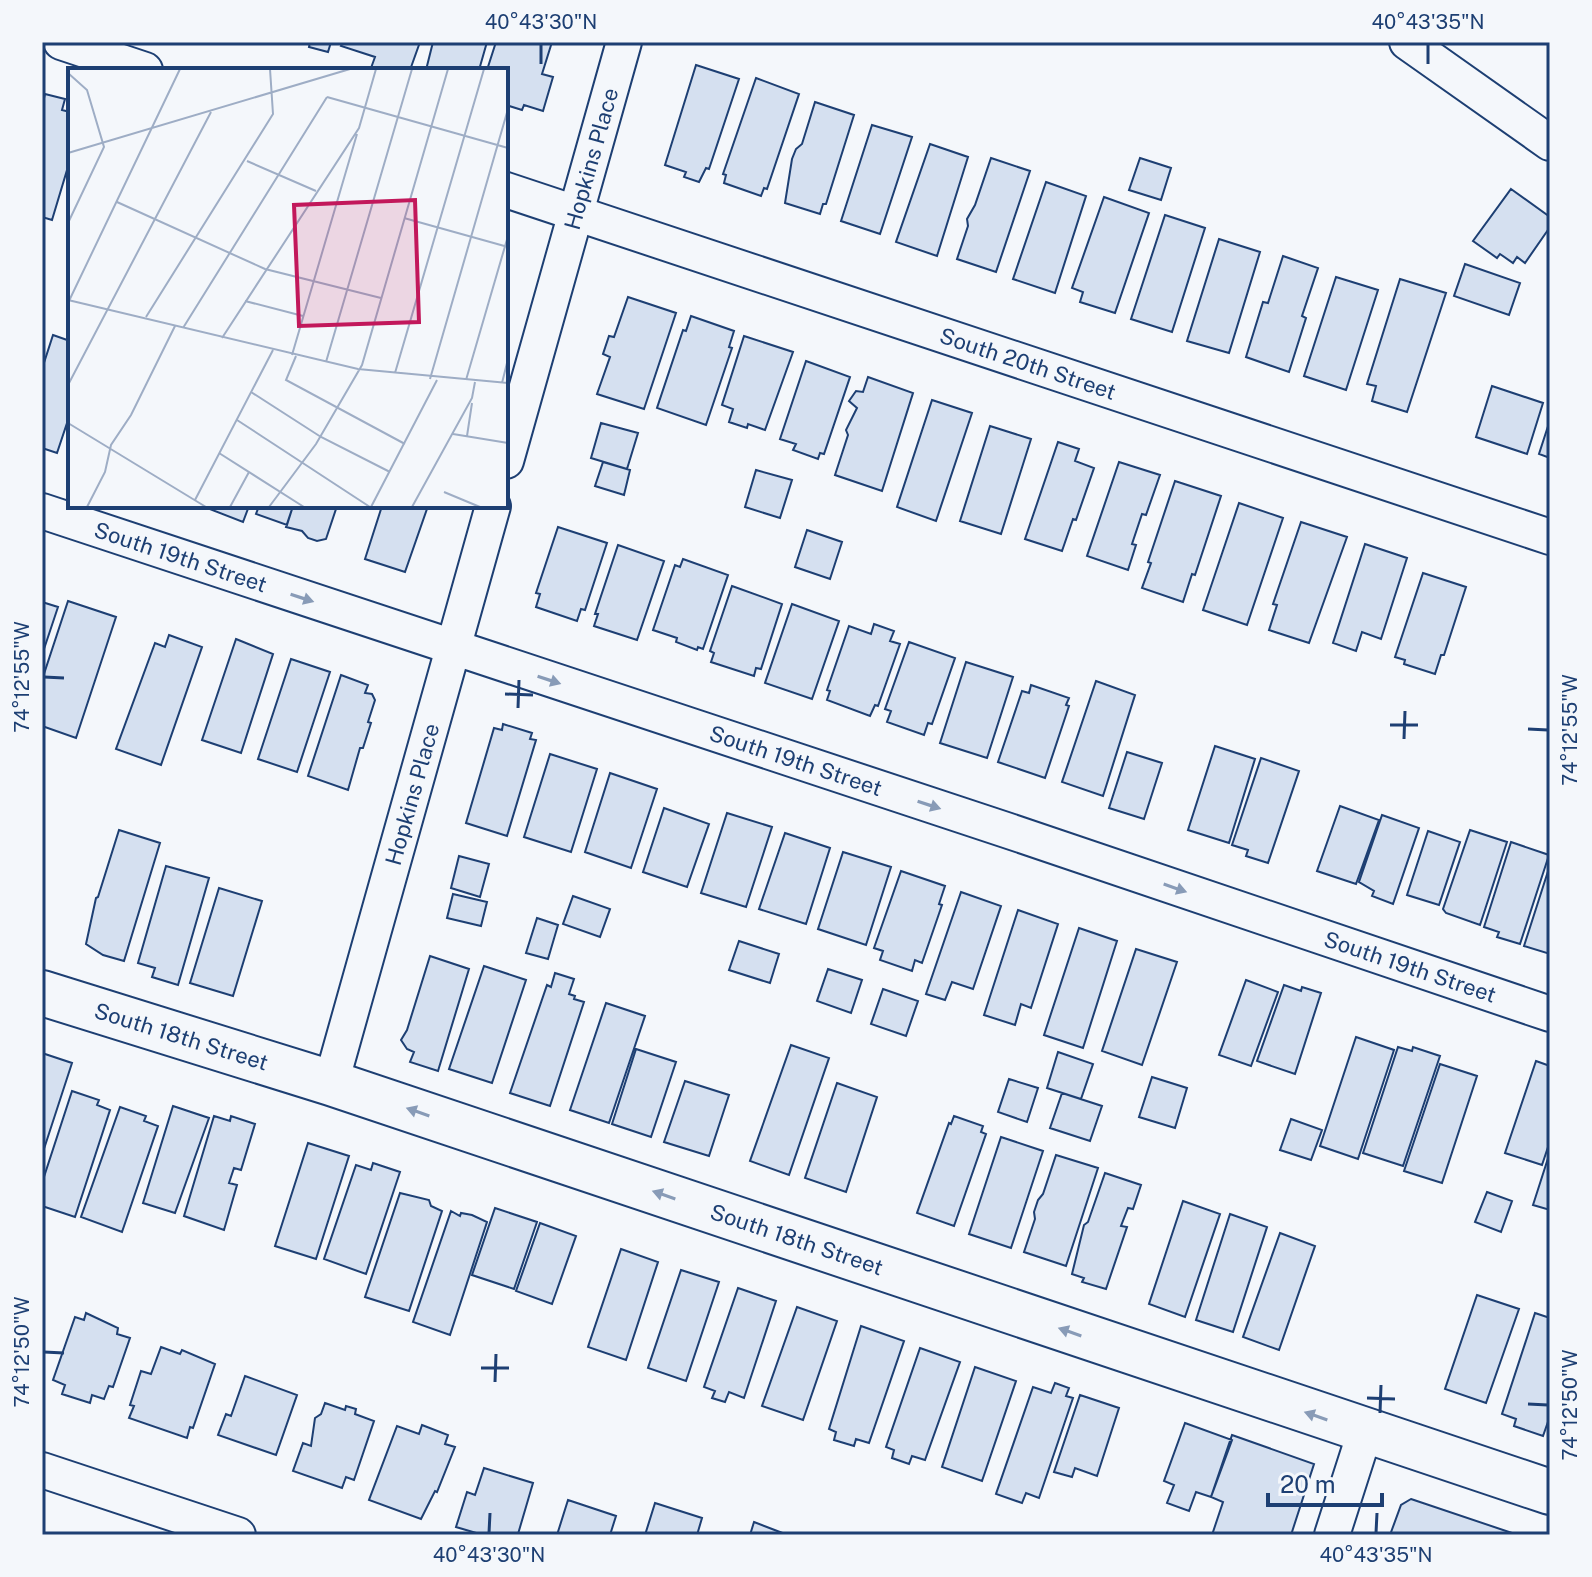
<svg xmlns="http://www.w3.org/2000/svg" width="1592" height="1577" font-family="'Public Sans',sans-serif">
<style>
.building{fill:#d5e0f0;stroke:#1d3f73;stroke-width:2}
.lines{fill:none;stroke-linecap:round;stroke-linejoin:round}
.street-casing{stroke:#1d3f73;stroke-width:38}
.secondary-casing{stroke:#1d3f73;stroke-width:48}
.street{stroke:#f4f7fb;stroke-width:34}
.secondary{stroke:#f4f7fb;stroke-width:44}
.oneway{fill:#889bb7}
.ticks{fill:none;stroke:#1d3f73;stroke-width:3}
.labels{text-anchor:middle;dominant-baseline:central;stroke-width:6;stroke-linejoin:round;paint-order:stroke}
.street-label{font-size:22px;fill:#1d3f73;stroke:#f4f7fb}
.inset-road{fill:none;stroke:#9eadc5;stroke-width:2}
.view{fill:#c2185b;fill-opacity:0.15;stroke:#c2185b;stroke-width:4}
.inset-edge{fill:none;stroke:#1d3f73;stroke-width:4}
.neatline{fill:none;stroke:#1d3f73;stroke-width:3}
.ticks-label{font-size:20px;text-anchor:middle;fill:#1d3f73}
</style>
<rect width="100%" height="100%" fill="#f4f7fb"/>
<path class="building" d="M310 42H331L328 52 309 47Z
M343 42H420L410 70 371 68 375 57 341 46Z
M433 42H487L479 70H426Z
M496 42H552L542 74 553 77 543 111 524 105 522 110 506 105V70H487Z
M696 65 739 79 709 169 706 168 699 182 684 177 686 172 665 165Z
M756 78 799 94 767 189 764 188 761 196 724 183 726 175 723 174Z
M45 94 65 99 62 110 70 112V160L52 220 42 217V106Z
M815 102 854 115 826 204H823L820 214 785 203 792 159 796 149 802 144Z
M872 125 912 137 880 234 841 221Z
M930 144 968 157 937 256 896 242Z
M991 158 1030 171 996 272 957 259 968 226 967 219 975 205Z
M1140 158 1171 168 1161 200 1129 190Z
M1046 182 1086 196 1055 293 1013 279Z
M1511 189 1550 217V227L1525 263 1517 257 1513 263 1500 254 1497 258 1473 241Z
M1104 197 1149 213 1115 313 1080 302 1083 292 1072 288Z
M1165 215 1205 228 1172 332 1131 319Z
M1219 239 1260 252 1229 353 1187 341Z
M1283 256 1318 268 1302 316 1306 318 1289 372 1246 357 1263 302 1268 303Z
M1465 264 1520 283 1509 315 1454 296Z
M1336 277 1378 290 1346 390 1304 376Z
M1400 279 1446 293 1407 412 1372 401 1376 386 1367 384Z
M628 297 676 313 644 409 597 394 610 357 603 354 609 336 614 337Z
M691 316 734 331 729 347 732 348 706 425 657 408 683 330 686 331Z
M53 335 70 341V414L57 453 42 448V369Z
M744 336 793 352 765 430 748 424 747 428 729 422 733 409 722 405Z
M806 361 850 377 824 454 820 453 818 459 793 450 796 444 780 439Z
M868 377 913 393 882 491 835 475 848 435 846 430 857 408 849 401 856 391 863 392Z
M1492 386 1543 403 1527 454 1476 437Z
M932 400 972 413 936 521 897 507Z
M1550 420V458L1539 454Z
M601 423 638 433 627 469 591 458Z
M990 426 1031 439 1001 534 960 521Z
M1058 442 1079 449 1075 461 1094 468 1076 520 1073 519 1062 551 1025 539Z
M603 462 630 470 624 495 595 486Z
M1119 462 1160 475 1146 515 1142 514 1132 544 1136 545 1128 570 1087 556Z
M756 470 792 480 780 518 745 507Z
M1175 481 1221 496 1195 575 1192 574 1183 602 1142 588 1151 563 1148 562Z
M1239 503 1283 518 1247 625 1203 610Z
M202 506H249L243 522Z
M259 506H293L287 525 256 514Z
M293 506H337L326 539 317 541 308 538 302 531 286 527Z
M382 506H428L405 572 365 559Z
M1301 522 1347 537 1309 643 1269 630 1277 605 1273 604Z
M558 527 607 543 585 610 581 609 577 621 536 607 540 594 536 593Z
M807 530 842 542 830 579 795 567Z
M1365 544 1407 558 1381 639 1362 632 1356 651 1333 643Z
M618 545 664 561 637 640 594 626 598 614H595Z
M683 559 728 575 703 649 698 647 697 650 676 642 677 638 653 630 675 565 680 567Z
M1423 573 1466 587 1444 655H1441L1435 674 1404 664 1405 660 1395 657Z
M732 586 782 604 761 669 756 668 754 676 711 662 714 653 710 651Z
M68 601 116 617 76 738 42 726V680Z
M42 602 58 607 42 655Z
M792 604 839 621 812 699 765 683Z
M874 624 894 631 890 641 900 644 878 706 875 705 870 716 827 700 830 691 827 690 849 626 871 634Z
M169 635 202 647 161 765 116 749 155 643 165 647Z
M236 639 273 654 241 753 202 740Z
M909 642 955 658 932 724 928 723 924 735 887 722 891 711 885 709Z
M291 659 330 672 297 772 258 759Z
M966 662 1013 677 987 758 940 743Z
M341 675 368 685 365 693 372 694 375 700 368 722 371 723 363 748H360L348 790 308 776Z
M1096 681 1135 695 1103 796 1062 782Z
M1031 685 1069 698 1066 705 1069 706 1045 778 998 762 1022 691 1029 693Z
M503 724 532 733 530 739 536 740 507 836 466 823 494 728 502 730Z
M1215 746 1255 759 1229 843 1188 830Z
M1127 752 1162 763 1144 819 1109 808Z
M550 754 597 769 571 852 524 837Z
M1261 758 1299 771 1268 863 1246 856 1248 850 1232 845Z
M610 773 657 789 631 868 585 852Z
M1340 806 1379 820 1356 884 1317 871Z
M664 808 709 824 687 887 643 872Z
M727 813 772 827 746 907 701 893Z
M1382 815 1419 828 1393 904 1372 896 1374 891 1359 882Z
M119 830 160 843 124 961 103 955 86 944 96 898 98 897Z
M1470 830 1507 842 1480 925 1446 913 1443 909Z
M1428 831 1460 842 1439 905 1407 895Z
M785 833 830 848 806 924 759 909Z
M1511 842 1549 855 1520 944 1497 937 1499 932 1484 927Z
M843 852 891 867 866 945 818 929Z
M459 856 489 864 480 897 451 888Z
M1550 865V954L1524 946Z
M166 866 209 878 178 985 152 977 155 968 138 963Z
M901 871 945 886 939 904 942 905 922 963 915 960 912 971 880 960 883 951 874 948Z
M219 888 262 901 233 996 190 983Z
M961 892 1001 906 973 989 952 982 945 1000 926 994Z
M453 894 487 902 481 926 447 918Z
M573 896 610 909 600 937 563 924Z
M1018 910 1058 924 1031 1008 1021 1004 1015 1025 984 1015Z
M537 918 558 925 548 959 526 953Z
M1079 928 1117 941 1083 1048 1044 1035Z
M739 941 779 954 770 983 729 970Z
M1136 949 1177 962 1142 1065 1102 1051Z
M430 956 469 969 438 1071 410 1062 414 1052 407 1049 401 1040 407 1030Z
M484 966 526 980 492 1083 449 1069Z
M828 969 862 980 851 1013 817 1001Z
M555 973 574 979 569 994 575 996 574 999 584 1002 550 1106 510 1093 547 985 551 987Z
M1246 980 1278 992 1251 1066 1219 1055Z
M1284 985 1301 991 1302 987 1321 993 1295 1074 1257 1061Z
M883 989 918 1001 906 1036 871 1024Z
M606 1003 645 1016 609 1123 570 1110Z
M1356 1037 1394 1050 1358 1159 1320 1146Z
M791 1045 829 1058 789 1175 750 1161Z
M1398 1047 1412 1051 1413 1047 1440 1056 1403 1166 1363 1153Z
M636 1049 676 1062 651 1137 612 1124Z
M1058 1052 1093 1064 1081 1099 1047 1088Z
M42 1053 72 1063 42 1155Z
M1536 1061 1550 1066V1141L1542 1165 1505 1153Z
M1440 1064 1477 1076 1442 1183 1404 1171Z
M1152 1077 1187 1088 1175 1128 1139 1117Z
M1009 1079 1038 1088 1027 1122 998 1112Z
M685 1081 729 1095 709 1156 664 1142Z
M837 1083 877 1097 846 1192 805 1178Z
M72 1091 99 1100 97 1105 110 1110 75 1217 42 1206V1183Z
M1062 1093 1102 1106 1090 1141 1050 1128Z
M173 1106 209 1118 175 1213 143 1203Z
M120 1107 146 1116 144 1121 158 1126 122 1232 81 1217Z
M214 1116 230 1121 231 1116 255 1124 241 1170 234 1168 229 1183 237 1185 224 1230 184 1216Z
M954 1116 983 1126 981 1132 986 1134 954 1226 917 1213 949 1123 951 1124Z
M1291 1119 1322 1130 1311 1160 1280 1150Z
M1001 1137 1043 1151 1011 1248 969 1234Z
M308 1143 349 1156 316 1259 275 1246Z
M1550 1152V1210L1533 1205Z
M1056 1155 1098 1168 1066 1266 1024 1252 1035 1219 1034 1212 1038 1200 1043 1194Z
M373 1163 400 1172 366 1274 324 1259 356 1165 371 1170Z
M1105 1173 1141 1185 1133 1209 1128 1208 1121 1226 1127 1227 1106 1289 1082 1282 1084 1278 1072 1274 1084 1225 1088 1222Z
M1487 1192 1512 1201 1501 1232 1475 1222Z
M400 1193 429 1200 431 1206 442 1211 409 1311 365 1297Z
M1183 1201 1220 1214 1185 1317 1149 1304Z
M495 1208 537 1222 514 1289 472 1275Z
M451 1211 460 1216 461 1213 472 1215 487 1222 450 1335 413 1322Z
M1230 1214 1267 1227 1233 1332 1196 1320Z
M540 1223 576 1236 552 1304 516 1291Z
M1280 1233 1315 1246 1279 1350 1243 1337Z
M621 1249 658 1262 626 1360 588 1347Z
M681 1270 719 1282 686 1381 648 1368Z
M738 1288 776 1301 744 1398 729 1392 725 1402 712 1398 715 1391 704 1387Z
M1477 1295 1519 1309 1486 1403 1445 1389Z
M797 1307 837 1321 803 1420 762 1406Z
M86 1313 118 1328 117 1334 130 1338 113 1387 109 1386 104 1399 92 1395 90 1403 62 1394 65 1385 53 1380 75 1317 84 1320Z
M1535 1313 1550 1318V1416L1543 1436 1514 1426 1516 1419 1502 1414Z
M861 1326 904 1341 869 1443 856 1439 854 1446 834 1440 836 1432 829 1429Z
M161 1347 180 1354 182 1350 215 1364 193 1428 190 1427 187 1438 129 1418 134 1406 130 1405 141 1371 151 1374Z
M920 1348 960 1362 925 1460 912 1456 909 1464 892 1458 894 1450 886 1447Z
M975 1367 1016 1381 982 1481 942 1467Z
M245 1376 297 1395 276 1455 218 1435 226 1414 231 1416Z
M1055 1383 1069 1388 1066 1396 1073 1398 1039 1498 1026 1493 1022 1503 996 1494 1033 1387 1051 1393Z
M1080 1395 1119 1408 1097 1476 1075 1468 1072 1477 1054 1472Z
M325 1403 345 1410 346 1406 356 1409 355 1414 374 1421 354 1480 346 1477 342 1488 293 1471 303 1443 311 1446 315 1418 321 1414Z
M1185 1423 1232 1440 1211 1497 1196 1492 1189 1511 1167 1503 1174 1485 1164 1481Z
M422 1425 448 1435 445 1444 455 1447 437 1492 435 1491 421 1519 369 1500 397 1426 419 1434Z
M1232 1435 1314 1464 1291 1535H1212L1223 1502 1211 1497Z
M484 1468 533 1483 518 1534 483 1535 456 1527 467 1492 475 1495Z
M1411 1499 1518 1535H1390L1401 1505Z
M568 1500 616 1516 610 1535H557Z
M655 1503 702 1518 697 1535H645Z
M754 1522 785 1534 784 1535H750Z"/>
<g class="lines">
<g class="street-casing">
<g id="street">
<path d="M61 42 145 70"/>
<path d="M1407 42 1550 143"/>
<path id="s1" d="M506 190 1550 537"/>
<path id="s2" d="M506 461 624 42"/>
<path id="s3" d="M42 511 1006 830 1550 1014"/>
<path id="s4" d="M331 1083 493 506"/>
<path d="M42 1470 238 1535"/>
<path d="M1332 1535 1365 1432"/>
</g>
</g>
<g class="secondary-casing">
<g id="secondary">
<path id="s5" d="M42 993 331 1083 1550 1492"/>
</g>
</g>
<use href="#street" class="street"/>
<use href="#secondary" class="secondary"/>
</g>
<defs><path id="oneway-solid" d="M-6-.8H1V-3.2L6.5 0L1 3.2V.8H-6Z" transform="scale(2)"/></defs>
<g class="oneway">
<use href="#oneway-solid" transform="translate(302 598) rotate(18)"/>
<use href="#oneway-solid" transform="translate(549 680) rotate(18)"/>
<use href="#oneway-solid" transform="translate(929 805) rotate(18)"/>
<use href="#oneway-solid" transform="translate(1175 888) rotate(19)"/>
<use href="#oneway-solid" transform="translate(418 1112) rotate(-161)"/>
<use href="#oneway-solid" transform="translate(664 1195) rotate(-161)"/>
<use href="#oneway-solid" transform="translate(1070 1332) rotate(-161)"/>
<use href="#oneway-solid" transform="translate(1316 1416) rotate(-161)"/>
</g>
<path class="ticks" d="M541 64V44M1428 64V44M44 677 64 678M505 694 533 695M518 708 519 680M1390 725H1418M1528 729 1548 730M1404 739 1405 711M44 1352 64 1353M481 1368H509M495 1382 496 1354M1367 1398 1395 1399M1528 1404 1548 1405M1380 1413 1381 1385M489 1533 490 1513M1376 1533 1377 1513"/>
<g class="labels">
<g class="street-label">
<text stroke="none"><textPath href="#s2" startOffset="314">Hopkins Place</textPath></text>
<text stroke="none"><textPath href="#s1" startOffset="550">South 20th Street</textPath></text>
<text stroke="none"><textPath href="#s3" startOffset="146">South 19th Street</textPath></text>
<text stroke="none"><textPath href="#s3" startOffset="794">South 19th Street</textPath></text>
<text stroke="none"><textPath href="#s4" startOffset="300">Hopkins Place</textPath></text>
<text stroke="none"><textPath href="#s3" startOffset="1442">South 19th Street</textPath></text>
<text stroke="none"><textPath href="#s5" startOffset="146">South 18th Street</textPath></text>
<text stroke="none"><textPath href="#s5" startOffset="794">South 18th Street</textPath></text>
</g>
</g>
<g transform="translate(68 68)">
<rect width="440" height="440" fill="#f4f7fb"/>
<path class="inset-road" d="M0 5 19 22 36 79 0 155M259 29 440 80M0 85 282 1M179 93 248 123M49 134 197 201 313 230M336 150 440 179M0 232 290 301 440 315M177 233 235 248M0 235 112 1M78 249 205 46 202 1M115 260 259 29M154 270 291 60 308 1M224 287 289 66M228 288 218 312 337 376M258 294 344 1M327 305 416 1M362 311 440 41M398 312 440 168M434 315 440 291M0 317 143 44M183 324 253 369 322 404M169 352 302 439M0 355 138 439M385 366 440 375M399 368 404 335M151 385 236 439M376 424 412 439M127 432 205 282M19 439 37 404 43 377 63 347 107 258M162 439 181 404M201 439 248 376 294 297 380 1M303 439 369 312M344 439 404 330 407 314"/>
<path class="view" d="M347 132 351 254 231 258 226 137Z"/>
<rect width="440" height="440" class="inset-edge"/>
</g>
<rect width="1592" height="1577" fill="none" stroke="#f4f7fb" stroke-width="88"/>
<path d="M1268 1493v12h114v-12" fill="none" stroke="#1d3f73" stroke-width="4"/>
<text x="1280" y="1493" font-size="24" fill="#1d3f73" stroke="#f4f7fb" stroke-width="6" paint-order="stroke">20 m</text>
<rect x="44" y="44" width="1504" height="1489" class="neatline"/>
<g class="ticks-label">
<text x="541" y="29">40°43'30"N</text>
<text x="1428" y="29">40°43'35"N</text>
<text transform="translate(22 677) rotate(-90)" y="7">74°12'55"W</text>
<text transform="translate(1570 730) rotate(-90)" y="7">74°12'55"W</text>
<text transform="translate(22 1352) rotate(-90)" y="7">74°12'50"W</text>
<text transform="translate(1570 1405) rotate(-90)" y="7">74°12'50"W</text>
<text x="489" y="1562">40°43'30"N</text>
<text x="1376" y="1562">40°43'35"N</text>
</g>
</svg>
